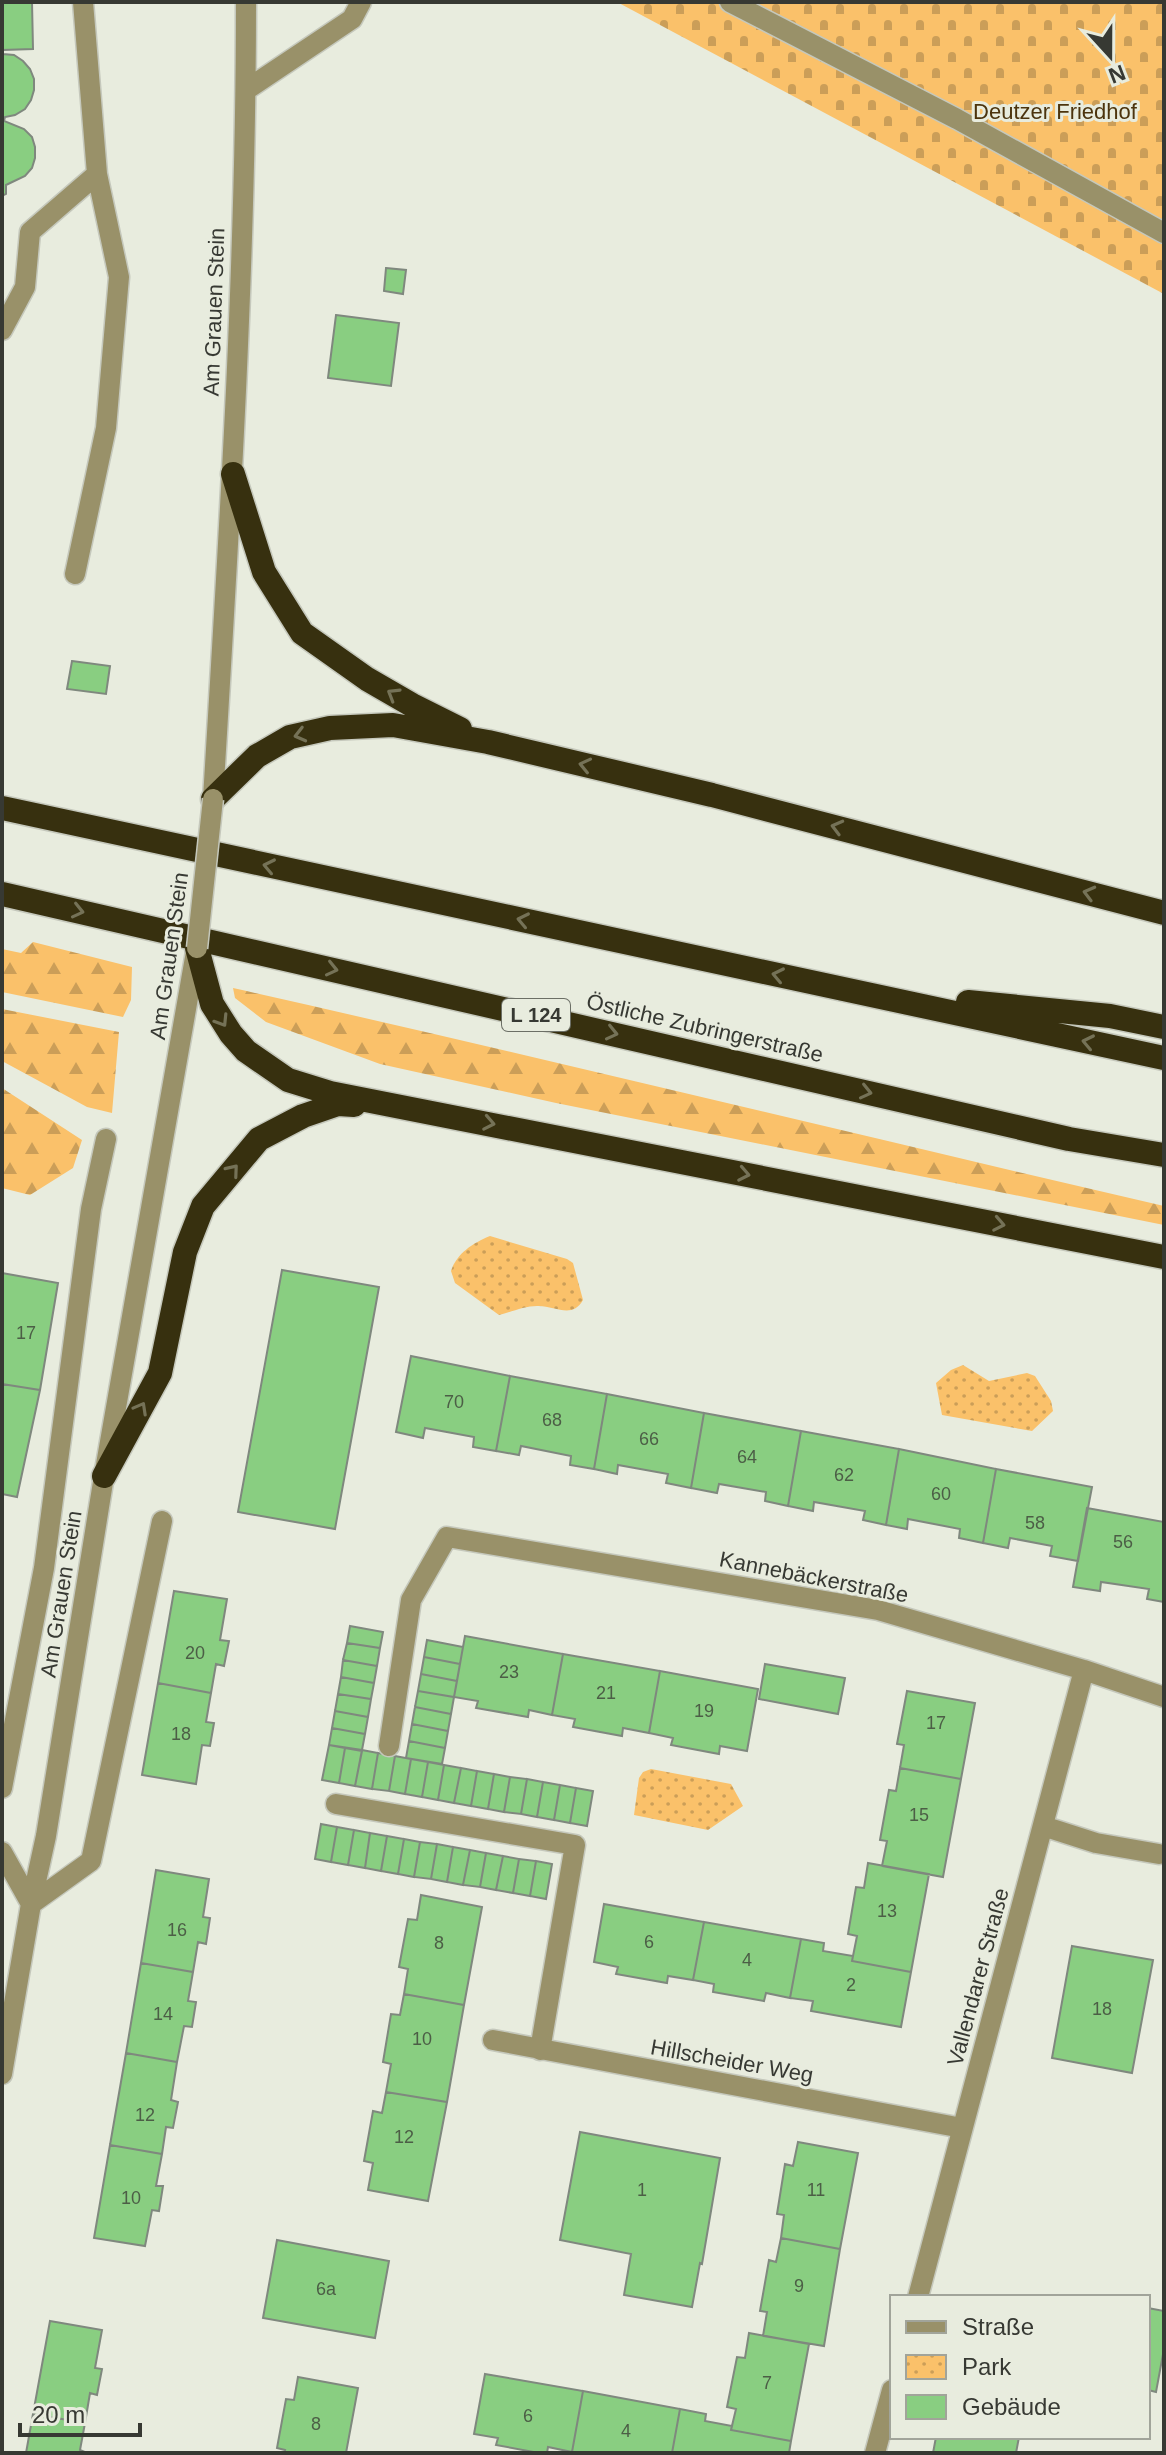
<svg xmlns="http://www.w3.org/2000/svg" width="1166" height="2455" font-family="Arial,sans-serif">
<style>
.forest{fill:url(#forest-firs)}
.cemetery{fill:url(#cemetery-stones)}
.park{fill:url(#park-dots)}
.building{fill:#89ce81;stroke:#7f887e;stroke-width:2}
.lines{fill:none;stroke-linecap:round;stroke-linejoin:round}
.minor-casing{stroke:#c5c8bc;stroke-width:23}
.highway-casing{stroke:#c5c8bc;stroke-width:27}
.minor{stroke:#999169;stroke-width:20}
.highway{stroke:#37300f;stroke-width:24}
.minor-bridge-casing{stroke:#c5c8bc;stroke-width:23;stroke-linecap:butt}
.minor-bridge{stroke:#999169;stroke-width:20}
.oneway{stroke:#757257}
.labels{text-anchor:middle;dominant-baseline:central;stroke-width:6;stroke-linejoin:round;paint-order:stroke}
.number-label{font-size:18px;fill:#4c5e46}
.shield{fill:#e8ecde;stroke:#6c6f66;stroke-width:2}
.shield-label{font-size:20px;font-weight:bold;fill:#373933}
.park-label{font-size:22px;fill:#4c340d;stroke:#e8ecde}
.street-label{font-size:22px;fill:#373933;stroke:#e8ecde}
</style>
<defs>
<pattern id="forest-firs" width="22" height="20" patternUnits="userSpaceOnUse" patternTransform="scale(2)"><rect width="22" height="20" fill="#fac16a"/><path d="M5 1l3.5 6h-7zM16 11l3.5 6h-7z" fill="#cb9e58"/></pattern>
<pattern id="cemetery-stones" width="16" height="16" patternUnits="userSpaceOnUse" patternTransform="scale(2)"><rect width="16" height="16" fill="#fac16a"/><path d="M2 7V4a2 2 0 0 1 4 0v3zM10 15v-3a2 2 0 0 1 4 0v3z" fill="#cb9e58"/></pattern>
<pattern id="park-dots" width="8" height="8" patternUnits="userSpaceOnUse" patternTransform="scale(2)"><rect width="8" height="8" fill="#fac16a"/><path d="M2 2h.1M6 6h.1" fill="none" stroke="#cb9e58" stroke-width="1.8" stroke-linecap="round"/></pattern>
</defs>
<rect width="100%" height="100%" fill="#e8ecde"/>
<path class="forest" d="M33 942 132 967 131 1000 123 1017 2 992V949L21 953Z
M233 988C544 1058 853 1134 1164 1206V1225L556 1103 380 1064 266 1022 235 998Z
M2 1009 119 1032 112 1113 87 1107 2 1061Z
M2 1088 82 1140 73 1168 30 1195 2 1188Z"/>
<path class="cemetery" d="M617 2H1164V294Z"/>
<path class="park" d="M490 1236 567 1259 573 1263 583 1300C572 1320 554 1305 537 1306 525 1306 511 1312 499 1315L455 1283 451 1271C457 1253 473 1243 490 1236Z
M963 1365 989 1381 1027 1373 1035 1376 1051 1401 1053 1411 1032 1431 942 1415 936 1383 951 1370Z
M651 1769 731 1784 743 1806 708 1830 634 1815 639 1778 643 1772Z"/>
<path class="building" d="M2 2H32L33 49 3 50V54L14 55 23 61 30 69 34 79V90L31 100 25 109 15 115 5 117 4 121 24 129 32 137 35 147V158L32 168 25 176 6 185V194L2 196Z
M386 268 406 270 403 294 384 291Z
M336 315 399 323 391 386 328 378Z
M72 661 110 666 106 694 67 689Z
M282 1270 379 1287 335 1529 238 1512Z
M2 1273 58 1283 40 1390 2 1384Z
M411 1356 510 1376 496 1451 473 1447 474 1437 425 1428 423 1438 396 1432Z
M510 1376 607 1394 594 1469 570 1465 571 1456 521 1446 519 1455 496 1451Z
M2 1384 40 1390 17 1497 2 1494Z
M607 1394 704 1413 691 1488 666 1483 668 1474 618 1465 617 1474 594 1469Z
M704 1413 801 1431 788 1506 765 1501 766 1492 719 1484 717 1493 691 1488Z
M801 1431 899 1449 886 1525 863 1520 865 1511 814 1502 813 1511 788 1506Z
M899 1449 996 1469 983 1543 959 1538 960 1529 908 1519 907 1529 886 1525Z
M996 1469 1092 1487 1078 1561 1050 1556 1052 1546 1010 1538 1008 1548 983 1543Z
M1087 1508 1164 1522V1602L1147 1599 1149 1589 1101 1582 1100 1591 1073 1587Z
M174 1591 227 1599 220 1640 229 1641 224 1666 216 1664 211 1693 158 1683Z
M350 1626 383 1632 380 1648 347 1643Z
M465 1636 563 1654 552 1715 529 1710 528 1717 476 1708 478 1701 454 1697Z
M427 1640 463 1647 460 1664 424 1657Z
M347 1643 380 1648 377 1666 343 1660Z
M563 1654 660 1671 649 1733 623 1728 622 1736 573 1727 575 1719 552 1715Z
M424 1657 460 1664 457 1681 421 1674Z
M343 1660 377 1666 374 1683 341 1677Z
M765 1664 845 1678 838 1714 759 1699Z
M660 1671 758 1689 747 1751 720 1746 719 1754 671 1745 673 1738 649 1733Z
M421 1674 457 1681 454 1697 418 1691Z
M341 1677 374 1683 371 1699 338 1694Z
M158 1683 211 1693 206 1722 214 1723 210 1746 202 1745 196 1784 142 1775Z
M418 1691 454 1697 451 1714 415 1707Z
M907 1691 975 1703 961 1779 900 1768 904 1745 897 1744Z
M338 1694 371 1699 368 1717 335 1711Z
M415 1707 451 1714 448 1731 412 1724Z
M335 1711 368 1717 365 1734 332 1728Z
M412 1724 448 1731 445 1748 409 1741Z
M332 1728 365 1734 362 1750 329 1745Z
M409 1741 445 1748 442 1764 406 1758Z
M329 1745 345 1748 339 1783 322 1780Z
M345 1748 362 1751 355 1786 339 1783Z
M362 1750 378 1753 372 1789 355 1786Z
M378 1753 395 1756 389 1791 372 1789Z
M395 1756 411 1759 405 1794 389 1791Z
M411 1759 428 1762 422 1797 405 1794Z
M428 1762 444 1765 438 1800 422 1797Z
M444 1765 461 1768 454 1803 438 1800Z
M461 1768 477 1771 471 1806 454 1803Z
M900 1768 961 1779 943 1877 882 1866 887 1841 880 1840 889 1790 896 1791Z
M477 1771 494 1774 488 1809 471 1806Z
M494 1774 510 1777 504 1812 488 1809Z
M510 1777 527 1779 521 1814 504 1812Z
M527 1779 543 1782 537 1817 521 1814Z
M543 1782 560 1785 554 1820 537 1817Z
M560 1785 576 1788 570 1823 554 1820Z
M576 1788 593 1791 587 1826 570 1823Z
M321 1824 337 1827 331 1862 315 1859Z
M337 1827 354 1830 348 1865 331 1862Z
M354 1830 370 1833 365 1868 348 1865Z
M370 1833 387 1836 381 1871 365 1868Z
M387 1836 404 1839 398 1874 381 1871Z
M404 1839 420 1842 414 1877 398 1874Z
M420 1842 437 1844 431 1879 414 1877Z
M437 1844 453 1847 447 1882 431 1879Z
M453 1847 470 1850 463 1885 447 1882Z
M470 1850 486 1853 480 1887 463 1885Z
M486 1853 503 1856 496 1890 480 1887Z
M503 1856 519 1859 513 1893 496 1890Z
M519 1859 536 1861 530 1896 513 1893Z
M536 1861 552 1864 546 1899 530 1896Z
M868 1863 929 1874 911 1972 852 1961 857 1936 848 1934 856 1887 864 1888Z
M156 1870 209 1879 203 1917 210 1918 206 1944 198 1942 193 1972 141 1963Z
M421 1895 482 1907 464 2005 404 1994 408 1969 399 1967 408 1919 417 1920Z
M604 1904 704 1922 693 1980 668 1976 667 1983 616 1974 618 1967 594 1962Z
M704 1922 801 1939 790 1998 766 1993 764 2001 713 1992 714 1984 693 1980Z
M801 1939 824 1943 823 1951 853 1956 852 1961 911 1972 901 2027 811 2011 813 2001 790 1998Z
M1072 1946 1153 1960 1132 2073 1052 2058Z
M141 1963 193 1972 188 2001 196 2002 192 2027 184 2026 177 2062 126 2053Z
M404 1994 464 2005 447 2102 386 2092 391 2064 383 2062 391 2014 400 2015Z
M126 2053 177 2062 171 2100 178 2102 173 2128 166 2127 162 2154 110 2145Z
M386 2092 447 2102 428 2201 368 2190 373 2163 364 2161 373 2111 382 2113Z
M580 2132 720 2158 702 2264 700 2263 692 2307 624 2295 631 2254 560 2240Z
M798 2142 858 2153 840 2249 781 2238 784 2215 777 2214 785 2164 793 2166Z
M110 2145 162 2154 156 2186H163L159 2211 152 2210 145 2246 94 2238Z
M781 2238 840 2249 824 2346 763 2336 767 2312 760 2311 769 2260 776 2262Z
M277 2240 389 2261 375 2338 263 2318Z
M1148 2308 1164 2311V2349L1156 2392 1148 2390Z
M50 2321 102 2330 95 2368 102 2369 97 2395 90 2393 85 2423 33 2414Z
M749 2333 809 2344 791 2441 731 2430 736 2409 727 2407 737 2357 745 2358Z
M485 2374 583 2391 572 2452 548 2447 547 2453H539L496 2445 498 2438 474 2434Z
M298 2377 358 2388 346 2453H284L285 2450 277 2448 286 2399 294 2400Z
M583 2391 680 2409 672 2453 572 2452Z
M680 2409 706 2414 705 2421 732 2426 731 2430 791 2441 789 2453H672Z
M33 2414 85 2423 80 2450 87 2453H26Z
M936 2437H1019L1016 2453H933Z"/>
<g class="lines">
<g class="minor-casing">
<path id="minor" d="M730 2 957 119 1164 233
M246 90 352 19 361 2
M2 330 25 287 30 232 97 174 83 2
M75 574 106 428 119 277 97 174
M213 799C229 534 246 268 246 2
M389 1746 411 1600 447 1537 878 1610 1084 1670 1164 1697
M2 1788 44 1568 91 1209 106 1139
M336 1804 575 1845 540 2050
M1043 1826 1096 1843 1159 1854
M2 1852 31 1904 91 1861 162 1521
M493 2040 962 2128
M2 2074 31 1904 46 1836 104 1476 196 952
M918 2297 1084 1670
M875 2453 892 2390"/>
</g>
<g class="highway-casing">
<path id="highway" d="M233 474 264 572 302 633 367 679 412 705 460 729
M213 799 257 756 290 737 330 728 393 725 488 742 712 795 1164 913
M2 808 1164 1058
M2 894 1069 1139 1164 1155
M197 948 212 1004 231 1034 246 1051 288 1080 330 1093 1164 1257
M968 1002 1110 1016 1164 1027
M104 1476 160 1373 185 1252 203 1206 259 1139 303 1116 338 1104 354 1105"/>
</g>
<use href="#minor" class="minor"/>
<use href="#highway" class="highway"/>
<g class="minor-bridge-casing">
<path id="minor-bridge" d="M197 948 213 799"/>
</g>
<use href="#minor-bridge" class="minor-bridge"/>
</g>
<defs><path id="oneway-chevron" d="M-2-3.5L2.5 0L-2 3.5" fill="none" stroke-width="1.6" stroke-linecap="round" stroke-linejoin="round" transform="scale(2)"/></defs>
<g class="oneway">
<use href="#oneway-chevron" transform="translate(393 694) rotate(-149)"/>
<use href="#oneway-chevron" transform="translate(300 735) rotate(166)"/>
<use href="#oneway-chevron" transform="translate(585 765) rotate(-167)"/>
<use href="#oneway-chevron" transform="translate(837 827) rotate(-165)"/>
<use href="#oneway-chevron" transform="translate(269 866) rotate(-168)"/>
<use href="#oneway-chevron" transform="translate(1089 893) rotate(-165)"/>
<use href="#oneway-chevron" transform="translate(78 911) rotate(13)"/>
<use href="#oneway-chevron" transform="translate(523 920) rotate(-168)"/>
<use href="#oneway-chevron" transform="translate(332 969) rotate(13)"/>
<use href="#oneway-chevron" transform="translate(778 975) rotate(-168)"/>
<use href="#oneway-chevron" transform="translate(222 1021) rotate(58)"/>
<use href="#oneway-chevron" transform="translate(612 1033) rotate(13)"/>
<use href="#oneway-chevron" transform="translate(1088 1042) rotate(-168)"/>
<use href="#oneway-chevron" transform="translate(866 1092) rotate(13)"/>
<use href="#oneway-chevron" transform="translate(489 1123) rotate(11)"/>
<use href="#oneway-chevron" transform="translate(233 1170) rotate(-50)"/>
<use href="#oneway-chevron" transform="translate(744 1174) rotate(11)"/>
<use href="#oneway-chevron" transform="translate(999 1224) rotate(11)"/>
<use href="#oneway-chevron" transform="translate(141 1408) rotate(-61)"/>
</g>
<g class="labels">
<g class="number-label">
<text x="26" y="1333">17</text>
<text x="454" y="1402">70</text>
<text x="552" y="1420">68</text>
<text x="649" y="1439">66</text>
<text x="747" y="1457">64</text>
<text x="844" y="1475">62</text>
<text x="941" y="1494">60</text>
<text x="1035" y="1523">58</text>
<text x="1123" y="1542">56</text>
<text x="195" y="1653">20</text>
<text x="509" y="1672">23</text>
<text x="606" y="1693">21</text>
<text x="704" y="1711">19</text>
<text x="936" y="1723">17</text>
<text x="181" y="1734">18</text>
<text x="919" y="1815">15</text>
<text x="887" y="1911">13</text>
<text x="177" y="1930">16</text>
<text x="649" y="1942">6</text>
<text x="439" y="1943">8</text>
<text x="747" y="1960">4</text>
<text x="851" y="1985">2</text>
<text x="1102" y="2009">18</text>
<text x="163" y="2014">14</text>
<text x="422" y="2039">10</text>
<text x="145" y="2115">12</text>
<text x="404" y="2137">12</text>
<text x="642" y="2190">1</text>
<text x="816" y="2190">11</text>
<text x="131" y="2198">10</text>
<text x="799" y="2286">9</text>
<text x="326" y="2289">6a</text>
<text x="767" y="2383">7</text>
<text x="528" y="2416">6</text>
<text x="316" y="2424">8</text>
<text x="626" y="2431">4</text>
</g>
<rect class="shield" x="502" y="999" width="68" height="32" rx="6"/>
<g class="shield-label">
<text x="536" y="1015">L 124</text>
</g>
<g class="park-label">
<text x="1055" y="111">Deutzer Friedhof</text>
</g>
<g class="street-label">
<text transform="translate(214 312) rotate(-88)">Am Grauen Stein</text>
<text transform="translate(169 956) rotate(-82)">Am Grauen Stein</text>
<text transform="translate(705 1028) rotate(13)">Östliche Zubringerstraße</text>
<text transform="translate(814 1577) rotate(11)">Kannebäckerstraße</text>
<text transform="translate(61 1594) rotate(-81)">Am Grauen Stein</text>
<text transform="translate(978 1977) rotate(-75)">Vallendarer Straße</text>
<text transform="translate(732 2061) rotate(10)">Hillscheider Weg</text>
</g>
</g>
<rect width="1166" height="2455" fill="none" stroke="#373933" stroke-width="8"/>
<rect x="890" y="2295" width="260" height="144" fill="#e8ecde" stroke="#a1a49a" stroke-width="2"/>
<rect x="906" y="2321" width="40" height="12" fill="#999169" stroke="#a1a49a" stroke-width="2"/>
<text x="962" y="2335" font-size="24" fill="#373933">Straße</text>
<rect x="906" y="2355" width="40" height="24" fill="url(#park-dots)" stroke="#a1a49a" stroke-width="2"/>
<text x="962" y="2375" font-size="24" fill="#373933">Park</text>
<rect x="906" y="2395" width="40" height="24" fill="#89ce81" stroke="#a1a49a" stroke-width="2"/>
<text x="962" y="2415" font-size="24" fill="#373933">Gebäude</text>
<g transform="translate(1110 56) rotate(159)" stroke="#e8ecde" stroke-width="6" paint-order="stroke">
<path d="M0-6L14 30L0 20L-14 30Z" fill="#373933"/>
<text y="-12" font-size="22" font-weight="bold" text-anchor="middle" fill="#373933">N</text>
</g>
<path d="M20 2423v12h120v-12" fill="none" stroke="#373933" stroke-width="4"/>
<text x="32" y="2423" font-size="24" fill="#373933" stroke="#e8ecde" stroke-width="6" paint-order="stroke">20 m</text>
</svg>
